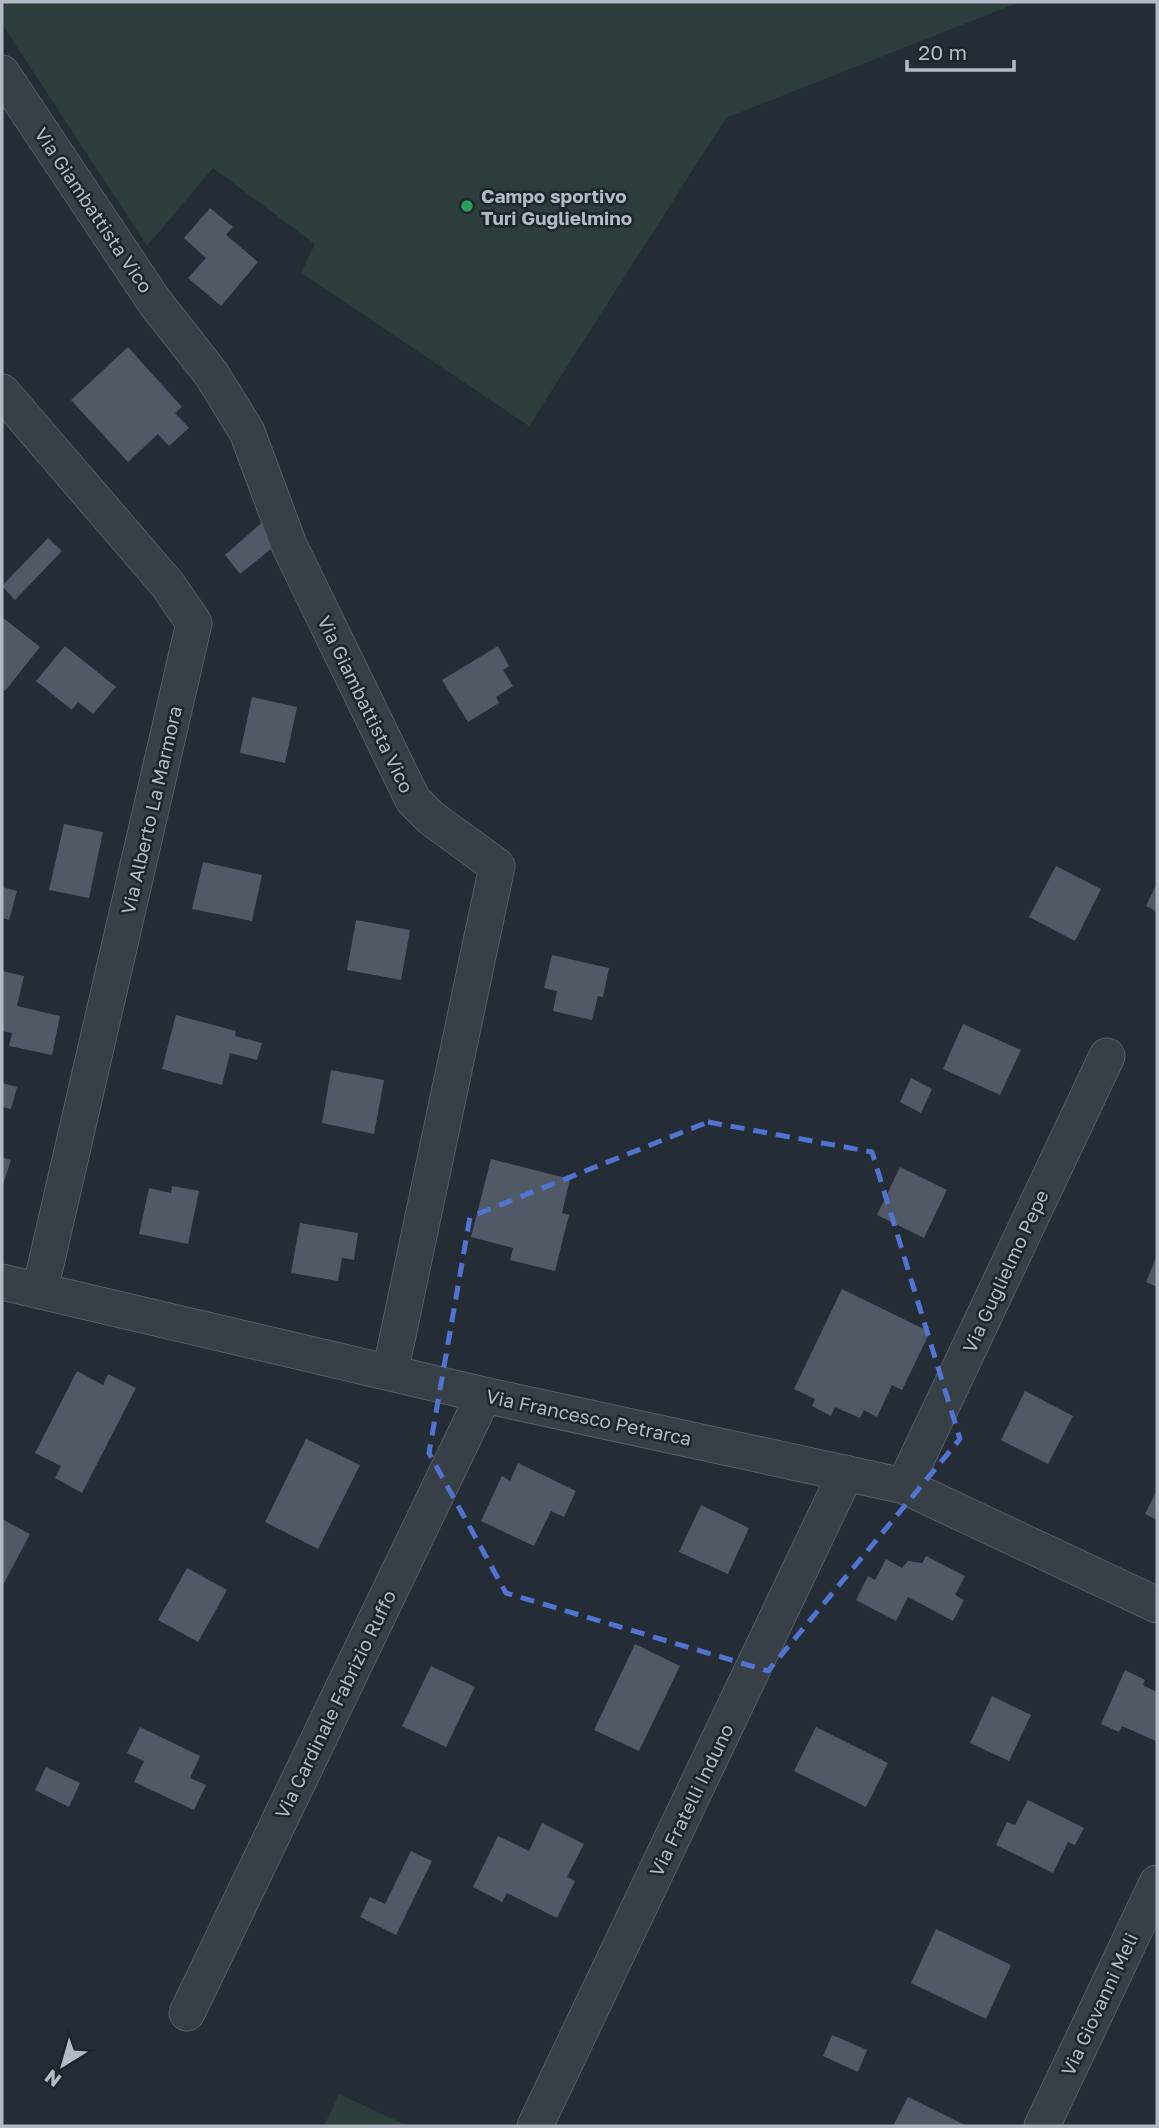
<svg xmlns="http://www.w3.org/2000/svg" width="1159" height="2128" font-family="'Golos Text',sans-serif">
<style>
.green{fill:#2c3d3c}
.building{fill:#505965}
.lines{fill:none;stroke-linecap:round;stroke-linejoin:round}
.street-casing{stroke:#555d65;stroke-width:37}
.street{stroke:#373f47;stroke-width:35}
.marked{fill:none;stroke:#5174d1;stroke-width:5;stroke-dasharray:14 9;stroke-linejoin:round}
.leisure-dot{fill:#2e9e5b;stroke:#1d242c;stroke-width:2.5}
.labels{text-anchor:middle;dominant-baseline:central;stroke-width:5;stroke-linejoin:round;paint-order:stroke}
.poi-label{font-size:19px;font-weight:bold;fill:#b2bac3;stroke:#1d242c;text-anchor:start}
.street-label{font-size:19px;fill:#b2bac3;stroke:#1d242c}
</style>
<rect width="100%" height="100%" fill="#242d36"/>
<path class="green" d="M2 2H1020L726 118 529 426 301 273 315 244 213 168 147 246 2 24Z
M339 2094 408 2126H324Z"/>
<path class="building" d="M210 208 233 227 226 235 258 262 221 306 188 278 206 258 184 238Z
M128 347 182 407 175 413 189 428 169 446 158 434 128 462 71 400Z
M266 519 277 544 240 574 225 555Z
M48 538 62 551 15 600 2 586Z
M2 617 40 647 5 691 2 690Z
M65 646 116 687 93 714 78 702 72 710 36 681Z
M498 646 509 666 503 670 513 686 496 697 499 703 468 722 442 680Z
M252 697 297 707 285 763 240 753Z
M64 824 103 832 89 898 49 890Z
M203 862 262 875 252 921 192 909Z
M1056 866 1101 889 1075 941 1029 917Z
M1157 883V912L1146 906Z
M2 887 17 891 9 920 2 918Z
M356 920 410 930 401 980 347 970Z
M552 955 609 968 603 997 598 996 592 1020 553 1011 557 991 544 988Z
M2 971 24 976 17 1006 60 1016 52 1055 9 1046 12 1033 2 1031Z
M176 1015 236 1031 235 1036 262 1043 257 1060 230 1053 222 1085 162 1069Z
M963 1024 1021 1050 1000 1095 943 1069Z
M331 1070 384 1080 374 1134 322 1123Z
M911 1078 932 1089 921 1113 900 1102Z
M2 1083 17 1087 11 1109 2 1107Z
M2 1157 11 1160 2 1188Z
M491 1159 570 1179 562 1213 569 1215 555 1271 510 1260 513 1248 471 1237Z
M900 1167 947 1190 924 1238 877 1215Z
M172 1186 199 1191 188 1244 139 1234 149 1188 171 1193Z
M300 1223 358 1233 354 1260 342 1258 338 1281 291 1273Z
M1155 1260 1157 1261V1287L1146 1282Z
M842 1289 930 1332 902 1390 892 1385 877 1417 864 1410 860 1418 835 1407 831 1416 812 1406 815 1399 794 1389Z
M77 1371 103 1385 108 1374 136 1388 82 1493 55 1478 61 1466 35 1453Z
M1025 1391 1073 1416 1048 1464 1001 1440Z
M306 1439 360 1465 318 1549 265 1522Z
M518 1463 576 1491 564 1517 551 1511 534 1546 481 1521 502 1476 510 1481Z
M1157 1490V1520L1145 1514Z
M701 1505 749 1528 728 1574 679 1552Z
M2 1519 30 1534 2 1587Z
M926 1556 965 1576 955 1595 964 1600 953 1621 908 1597 896 1621 856 1600 868 1576 875 1580 886 1559 902 1568 908 1561 922 1563Z
M187 1568 227 1590 198 1642 158 1620Z
M635 1644 680 1666 639 1751 594 1730Z
M431 1666 475 1687 446 1747 402 1726Z
M1125 1670 1145 1680 1143 1685 1157 1692 1156 1741 1122 1726 1119 1732 1101 1724Z
M992 1696 1031 1715 1009 1761 970 1743Z
M140 1727 200 1756 190 1778 206 1785 194 1810 134 1782 144 1761 127 1753Z
M816 1727 888 1763 866 1807 794 1771Z
M46 1767 80 1783 69 1807 35 1790Z
M1028 1800 1084 1828 1075 1845 1068 1842 1053 1873 996 1845 1007 1822 1015 1825Z
M542 1823 584 1844 567 1877 575 1881 557 1918 507 1893 502 1902 473 1887 498 1836 529 1851Z
M411 1851 432 1861 396 1935 360 1917 370 1897 385 1904Z
M936 1929 1011 1965 986 2019 911 1983Z
M832 2035 867 2050 858 2072 823 2056Z
M908 2097 967 2126H893Z"/>
<g class="lines">
<g class="street-casing">
<path id="street" d="M2 73 154 301 212 375 247 432 289 545 413 800 431 818 497 866 390 1373
M2 392 168 585 194 623 40 1290
M2 1282 484 1395 904 1486 1157 1605
M904 1486 1107 1056
M187 2013 484 1395
M535 2126 846 1473
M1042 2126 1157 1883"/>
</g>
<use href="#street" class="street"/>
</g>
<path class="marked" d="M708 1122 872 1152 960 1439 768 1671 506 1593 429 1453 470 1217Z"/>
<circle class="leisure-dot" cx="467" cy="206" r="7"/>
<g class="labels">
<g class="poi-label">
<text x="481" y="195">Campo sportivo<tspan x="481" dy="22">Turi Guglielmino</tspan></text>
</g>
<g class="street-label">
<text transform="translate(94 210) rotate(56)">Via Giambattista Vico</text>
<text transform="translate(366 704) rotate(64)">Via Giambattista Vico</text>
<text transform="translate(151 810) rotate(-77)">Via Alberto La Marmora</text>
<text transform="translate(1005 1271) rotate(-65)">Via Guglielmo Pepe</text>
<text transform="translate(589 1417) rotate(12)">Via Francesco Petrarca</text>
<text transform="translate(335 1704) rotate(-64)">Via Cardinale Fabrizio Ruffo</text>
<text transform="translate(691 1800) rotate(-64)">Via Fratelli Induno</text>
<text transform="translate(1099 2004) rotate(-65)">Via Giovanni Meli</text>
</g>
</g>
<rect width="1159" height="2128" fill="none" stroke="#b2bac3" stroke-width="7"/>
<g transform="translate(63 2065) rotate(217)" stroke="#1d242c" stroke-width="5" paint-order="stroke">
<path d="M0-5L12 26L0 18L-12 26Z" fill="#b2bac3"/>
<text y="-10" font-size="19" font-weight="bold" text-anchor="middle" fill="#b2bac3">N</text>
</g>
<path d="M907 60v10h107v-10" fill="none" stroke="#b2bac3" stroke-width="3.5"/>
<text x="918" y="60" font-size="21" fill="#b2bac3" stroke="#1d242c" stroke-width="5" paint-order="stroke">20 m</text>
</svg>
